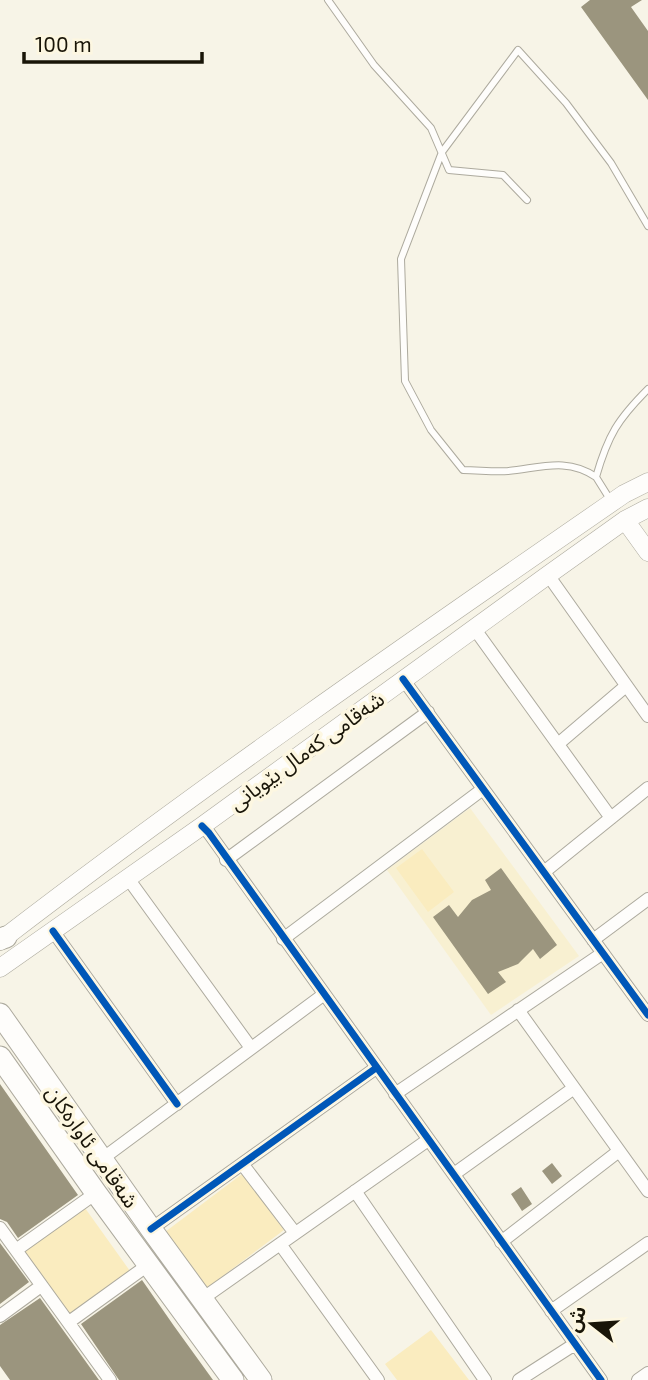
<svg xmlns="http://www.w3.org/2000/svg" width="648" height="1380" font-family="'Exo 2','Noto Sans Arabic',sans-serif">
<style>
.built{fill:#f8f0d1}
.green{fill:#faecbf}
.building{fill:#9b957e}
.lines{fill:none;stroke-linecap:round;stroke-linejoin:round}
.lane-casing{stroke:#adaa9e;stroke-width:8}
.street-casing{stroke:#adaa9e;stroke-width:14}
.secondary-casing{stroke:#adaa9e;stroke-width:19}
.primary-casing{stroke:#adaa9e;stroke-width:23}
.lane{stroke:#fefdfb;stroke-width:6}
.street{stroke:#fefdfb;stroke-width:12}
.secondary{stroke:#fefdfb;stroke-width:18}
.primary{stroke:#fefdfb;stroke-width:21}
.cycleway-casing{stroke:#fdf7e1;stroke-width:11}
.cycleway{stroke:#0057b8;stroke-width:7}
.labels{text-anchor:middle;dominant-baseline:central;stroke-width:7;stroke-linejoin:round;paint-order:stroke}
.street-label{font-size:21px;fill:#191508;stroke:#fdf7e1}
</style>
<rect width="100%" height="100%" fill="#f7f4e7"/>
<path class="built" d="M470 808 579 956 491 1015 387 870Z"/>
<path class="green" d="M422 849 454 892 428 912 396 868Z
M242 1174 284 1230 207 1288 165 1232Z
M85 1208 130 1271 69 1315 24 1252Z
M431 1330 469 1380H397L385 1364Z"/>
<path class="building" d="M590 0H642L631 7 648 31V100L581 7Z
M501 868 557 945 540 959 533 949 518 964 498 972 506 982 488 994 433 917 449 905 458 917 472 900 491 890 485 880Z
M0 1084 78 1195 18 1238 7 1222 0 1219Z
M552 1163 562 1176 552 1184 542 1171Z
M521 1187 532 1204 522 1211 511 1194Z
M0 1243 29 1282 0 1304Z
M142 1280 174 1326 213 1380H119L81 1324Z
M40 1298 99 1380H10L0 1366V1325Z"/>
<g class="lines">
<g class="lane-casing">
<path id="lane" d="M328 0 374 65 431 128 449 170 503 175 527 200
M596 477C567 457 540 468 508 471 493 472 478 470 463 470L431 430 405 381 401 259 442 152 518 50 566 103 611 163 648 226
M611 501 596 477C608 435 618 419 648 389"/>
</g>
<g class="street-casing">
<path id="street" d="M548 575 648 716
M474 628 611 818
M403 679 648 1015
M558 744 626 686
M202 826 209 833 601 1380
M226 860 428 712
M544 872 648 788
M127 877 251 1048
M53 931 177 1104
M283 939 483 789
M593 940 648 899
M518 1010 648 1191
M395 1094 603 953
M102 1159 323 995
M243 1165 295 1233
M454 1174 574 1088
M355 1191 485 1380
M0 1228 110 1380
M151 1229 376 1068
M501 1242 619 1151
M280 1244 378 1380
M16 1250 96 1193
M202 1299 428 1140
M551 1311 648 1243
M0 1316 41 1286
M69 1322 148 1265
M519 1380 575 1344
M638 1380 648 1373"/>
</g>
<g class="secondary-casing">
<path id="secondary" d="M625 520 648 552
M0 941C203 785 414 639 624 494L648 482
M0 968 202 826 548 575 625 520 648 508"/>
</g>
<g class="primary-casing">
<path id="primary" d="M0 939 6 937
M0 1014 151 1229 261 1380
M0 1057 96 1193 233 1380"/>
</g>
<use href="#lane" class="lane"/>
<use href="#street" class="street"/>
<use href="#secondary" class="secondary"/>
<use href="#primary" class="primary"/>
<g class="cycleway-casing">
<path id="cycleway" d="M403 679 648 1015
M202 826 209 833 601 1380
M53 931 177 1104
M151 1229 376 1068"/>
</g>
<use href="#cycleway" class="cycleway"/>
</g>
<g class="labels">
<g class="street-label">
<text transform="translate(306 750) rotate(-36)">شەقامی کەمال بێویانی</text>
<text transform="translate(93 1146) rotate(55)">شەقامی ئاوارەکان</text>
</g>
</g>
<g transform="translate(592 1324) rotate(287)" stroke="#fdf7e1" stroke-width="5" paint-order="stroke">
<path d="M0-5L12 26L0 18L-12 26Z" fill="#191508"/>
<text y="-10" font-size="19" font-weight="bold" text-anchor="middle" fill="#191508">ش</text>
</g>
<path d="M24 52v10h178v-10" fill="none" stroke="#191508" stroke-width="3.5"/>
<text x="35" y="52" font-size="21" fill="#191508" stroke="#fdf7e1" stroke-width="5" paint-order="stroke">100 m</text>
</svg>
